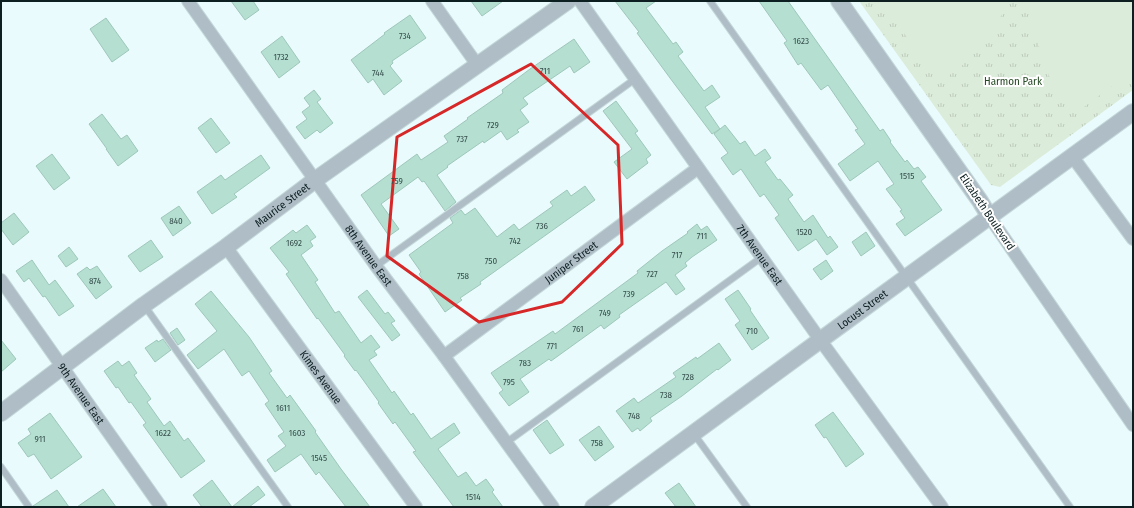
<svg xmlns="http://www.w3.org/2000/svg" width="1134" height="508" font-family="'Fira Sans Condensed',sans-serif">
<style>
.grass{fill:url(#grass-tufts)}
.pitch{fill:#dcecda}
.building{fill:#b5dfd1;stroke:#9ec7b9}
.lines{fill:none;stroke-linecap:round;stroke-linejoin:round}
.service-casing{stroke:#c6d8da;stroke-width:8}
.minor-casing{stroke:#c6d8da;stroke-width:14}
.tertiary-casing{stroke:#c6d8da;stroke-width:18}
.service{stroke:#afbec6;stroke-width:6}
.minor{stroke:#afbec6;stroke-width:12}
.tertiary{stroke:#afbec6;stroke-width:16}
.marked{fill:none;stroke:#d62828;stroke-width:3;stroke-linejoin:round}
.labels{text-anchor:middle;dominant-baseline:central;stroke-width:4;stroke-linejoin:round;paint-order:stroke}
.number-label{font-size:9px;fill:#374f4d}
.park-label{font-size:11px;fill:#264a24;stroke:#fff}
.street-label{font-size:11px;fill:#0d1f21;stroke:#fff}
</style>
<defs>
<pattern id="grass-tufts" width="24" height="20" patternUnits="userSpaceOnUse"><rect width="24" height="20" fill="#dcecda"/><path d="M3 7l-1-3M5 7V3M7 7l1-3M15 17l-1-3M17 17v-4M19 17l1-3" fill="none" stroke="#bccabb"/></pattern>
</defs>
<rect width="100%" height="100%" fill="#e9fbfd"/>
<path class="grass" d="M859 1H1133V90L1000 187 991 185Z"/>
<path class="pitch" d="M881 1H1010L993 29 961 67 939 82Z
M1032 1H1133V71L1077 112 1049 76 1031 22Z"/>
<path class="building" d="M231 1H253L259 10 245 20Z
M471 1H503L482 16Z
M615 1H656L646 8 673 44 676 42 683 52 678 56 704 91 712 85 720 97 705 107 720 129 712 134 670 78 637 33 639 32Z
M759 1H788L880 131 883 129 891 141 890 142 905 162 907 160 914 169 918 167 926 177 921 181 942 210 905 236 896 224 905 218 900 211 902 210 886 189 894 184 878 161 850 181 838 164 865 144 855 130 858 129 828 85 821 90 801 63 798 65 784 43 787 41Z
M410 15 426 38 392 61 393 63 390 66 402 81 384 95 373 79 368 83 351 60 385 34 384 33Z
M106 18 129 50 112 62 90 29Z
M282 36 300 62 279 78 261 52Z
M574 39 590 62 574 73 570 66 523 98 528 104 520 110 529 122 517 130 519 132 507 140 501 131 484 143 483 141 447 166 448 167 437 175 456 202 445 211 424 181 422 182 418 177 381 204 399 229 389 236 361 195 417 154 421 160 448 142 444 136 468 119 467 118 503 93 502 90 530 69Z
M314 90 321 99 317 102 333 123 320 133 317 130 305 139 296 127 307 119 302 112 310 106 304 98Z
M616 101 638 131 635 133 651 155 646 159 648 163 627 179 614 162 632 149 603 111Z
M102 114 121 139 127 135 138 151 118 166 106 149H107L89 124Z
M211 118 230 143 216 153 198 128Z
M725 125 740 144 745 141 755 156 765 149 771 158 765 162 778 180 780 179 793 195 788 199 804 222 813 215 828 238 830 236 838 247 827 255 816 239 798 251 775 218 779 215 764 194 760 197 741 169 733 175 721 158 728 153 714 134Z
M52 154 70 178 54 190 36 166Z
M261 155 270 168 234 194 237 197 212 214 197 192 221 175 225 180Z
M585 186 595 200 480 282 481 284 460 298 462 300 445 312 419 274 421 272 409 255 453 223 450 218 461 210 465 215 475 208 497 237 514 224 519 230 553 206 550 202 567 190 571 196Z
M179 206 191 223 173 236 161 218Z
M14 213 29 232 13 245 1 229V223Z
M697 224 701 230 707 226 717 240 692 257 685 263 687 266 675 275 685 289 676 295 666 282 619 315 620 317 604 329 601 325 551 361 549 359 520 379 529 392 509 406 499 393 503 390 491 373 553 331 555 334 638 273 637 271 662 251 688 233 687 232Z
M307 225 316 237 310 241 313 246 301 255 318 280 315 282 335 313 339 311 361 343 371 335 380 347 374 351 377 355 369 360 392 393 394 391 411 415 413 413 431 439 454 423 460 433 438 449 458 477 466 472 476 486 486 479 494 490 492 492 503 507H454L413 452 416 451 395 422 393 424 378 403 379 402 356 370 355 371 344 356 345 355 318 318 317 319 286 274 289 272 270 248 293 230 296 233Z
M866 232 875 246 861 256 852 242Z
M151 240 163 257 140 272 128 256Z
M69 247 78 259 66 267 58 256Z
M32 260 49 285 55 280 74 306 59 316 45 296 43 297 29 278 24 282 16 271Z
M826 260 833 271 821 280 813 269Z
M97 266 112 287 96 299 77 274 87 267 90 270Z
M367 290 385 314 388 312 395 321 391 323 400 335 392 341 358 297Z
M738 290 751 309 750 310 769 338 752 350 735 325 740 321 725 299Z
M211 291 249 337 272 371 269 373 287 398 290 395 316 431 315 432 341 469 370 507H346L319 472 316 475 301 454 275 472 267 460 286 446 278 436 284 432 265 404 269 401 249 371 242 376 224 349 198 369 187 355 217 331 195 304Z
M177 328 185 340 178 345 170 333Z
M163 339 171 350 155 362 145 348 157 340 158 342Z
M1 340 16 359 1 372Z
M719 343 731 360 718 370 717 369 682 396 650 418 652 421 640 431 638 428 632 432 616 411 634 398 638 403 676 377 673 373 696 357 697 359Z
M118 361 122 366 129 361 137 373 134 375 151 399 147 402 164 426 170 421 184 441 188 438 205 461 181 478 143 425 146 423 131 402 129 403 118 387 116 388 104 371Z
M833 412 864 454 846 467 826 437 824 438 815 425Z
M50 413 82 457 51 479 34 454 28 457 18 443 31 434 28 429Z
M547 420 564 445 550 454 533 430Z
M599 426 614 447 595 461 579 440Z
M212 480 232 507 258 486 265 495 249 507H202L193 495Z
M679 483 696 507H676L665 493Z
M103 489 116 507H77Z
M57 490 69 507H33V506Z"/>
<g class="lines">
<g class="service-casing">
<path id="service" d="M710 1 1070 507
M376 266 635 79
M144 305 288 507
M694 434 747 507
M507 442 762 257
M1 467 29 507"/>
</g>
<g class="minor-casing">
<g id="minor">
<path id="s1" d="M188 1 376 266 444 356 553 507"/>
<path d="M432 1 478 66"/>
<path id="s2" d="M580 1 821 341 942 507"/>
<path d="M1072 156 1133 239"/>
<path d="M989 216 1133 425"/>
<path id="s3" d="M226 247 416 507"/>
<path id="s4" d="M1 280 161 507"/>
<path id="s5" d="M444 356 698 168"/>
</g>
</g>
<g class="tertiary-casing">
<g id="tertiary">
<path d="M839 1 980 201 989 216"/>
<path id="s6" d="M1 413 144 305 226 247 315 180 568 1"/>
<path id="s7" d="M593 507C773 375 952 243 1133 112"/>
</g>
</g>
<use href="#service" class="service"/>
<use href="#minor" class="minor"/>
<use href="#tertiary" class="tertiary"/>
</g>
<path class="marked" d="M531 64 618 145 622 244 562 302 479 322 387 256 397 137Z"/>
<g class="labels">
<g class="number-label">
<text x="405" y="36">734</text>
<text x="801" y="41">1623</text>
<text x="281" y="57">1732</text>
<text x="545" y="71">711</text>
<text x="378" y="73">744</text>
<text x="493" y="125">729</text>
<text x="462" y="139">737</text>
<text x="907" y="176">1515</text>
<text x="397" y="181">759</text>
<text x="176" y="221">840</text>
<text x="542" y="226">736</text>
<text x="804" y="232">1520</text>
<text x="702" y="236">711</text>
<text x="515" y="241">742</text>
<text x="294" y="243">1692</text>
<text x="677" y="255">717</text>
<text x="491" y="261">750</text>
<text x="652" y="274">727</text>
<text x="463" y="276">758</text>
<text x="95" y="281">874</text>
<text x="629" y="294">739</text>
<text x="605" y="313">749</text>
<text x="578" y="329">761</text>
<text x="752" y="331">710</text>
<text x="552" y="346">771</text>
<text x="525" y="363">783</text>
<text x="688" y="377">728</text>
<text x="509" y="382">795</text>
<text x="666" y="395">738</text>
<text x="283" y="408">1611</text>
<text x="634" y="416">748</text>
<text x="163" y="433">1622</text>
<text x="297" y="433">1603</text>
<text x="40" y="439">911</text>
<text x="597" y="443">758</text>
<text x="319" y="458">1545</text>
<text x="473" y="497">1514</text>
</g>
<g class="park-label">
<text x="1013" y="81">Harmon Park</text>
</g>
<g class="street-label">
<text stroke="none"><textPath href="#s6" startOffset="350">Maurice Street</textPath></text>
<text transform="translate(987 212) rotate(56)">Elizabeth Boulevard</text>
<text stroke="none"><textPath href="#s1" startOffset="312">8th Avenue East</textPath></text>
<text stroke="none"><textPath href="#s2" startOffset="311">7th Avenue East</textPath></text>
<text stroke="none"><textPath href="#s5" startOffset="158">Juniper Street</textPath></text>
<text stroke="none"><textPath href="#s7" startOffset="334">Locust Street</textPath></text>
<text stroke="none"><textPath href="#s3" startOffset="161">Kimes Avenue</textPath></text>
<text stroke="none"><textPath href="#s4" startOffset="139">9th Avenue East</textPath></text>
</g>
</g>
<rect width="1134" height="508" fill="none" stroke="#0d1f21" stroke-width="4"/>
</svg>
